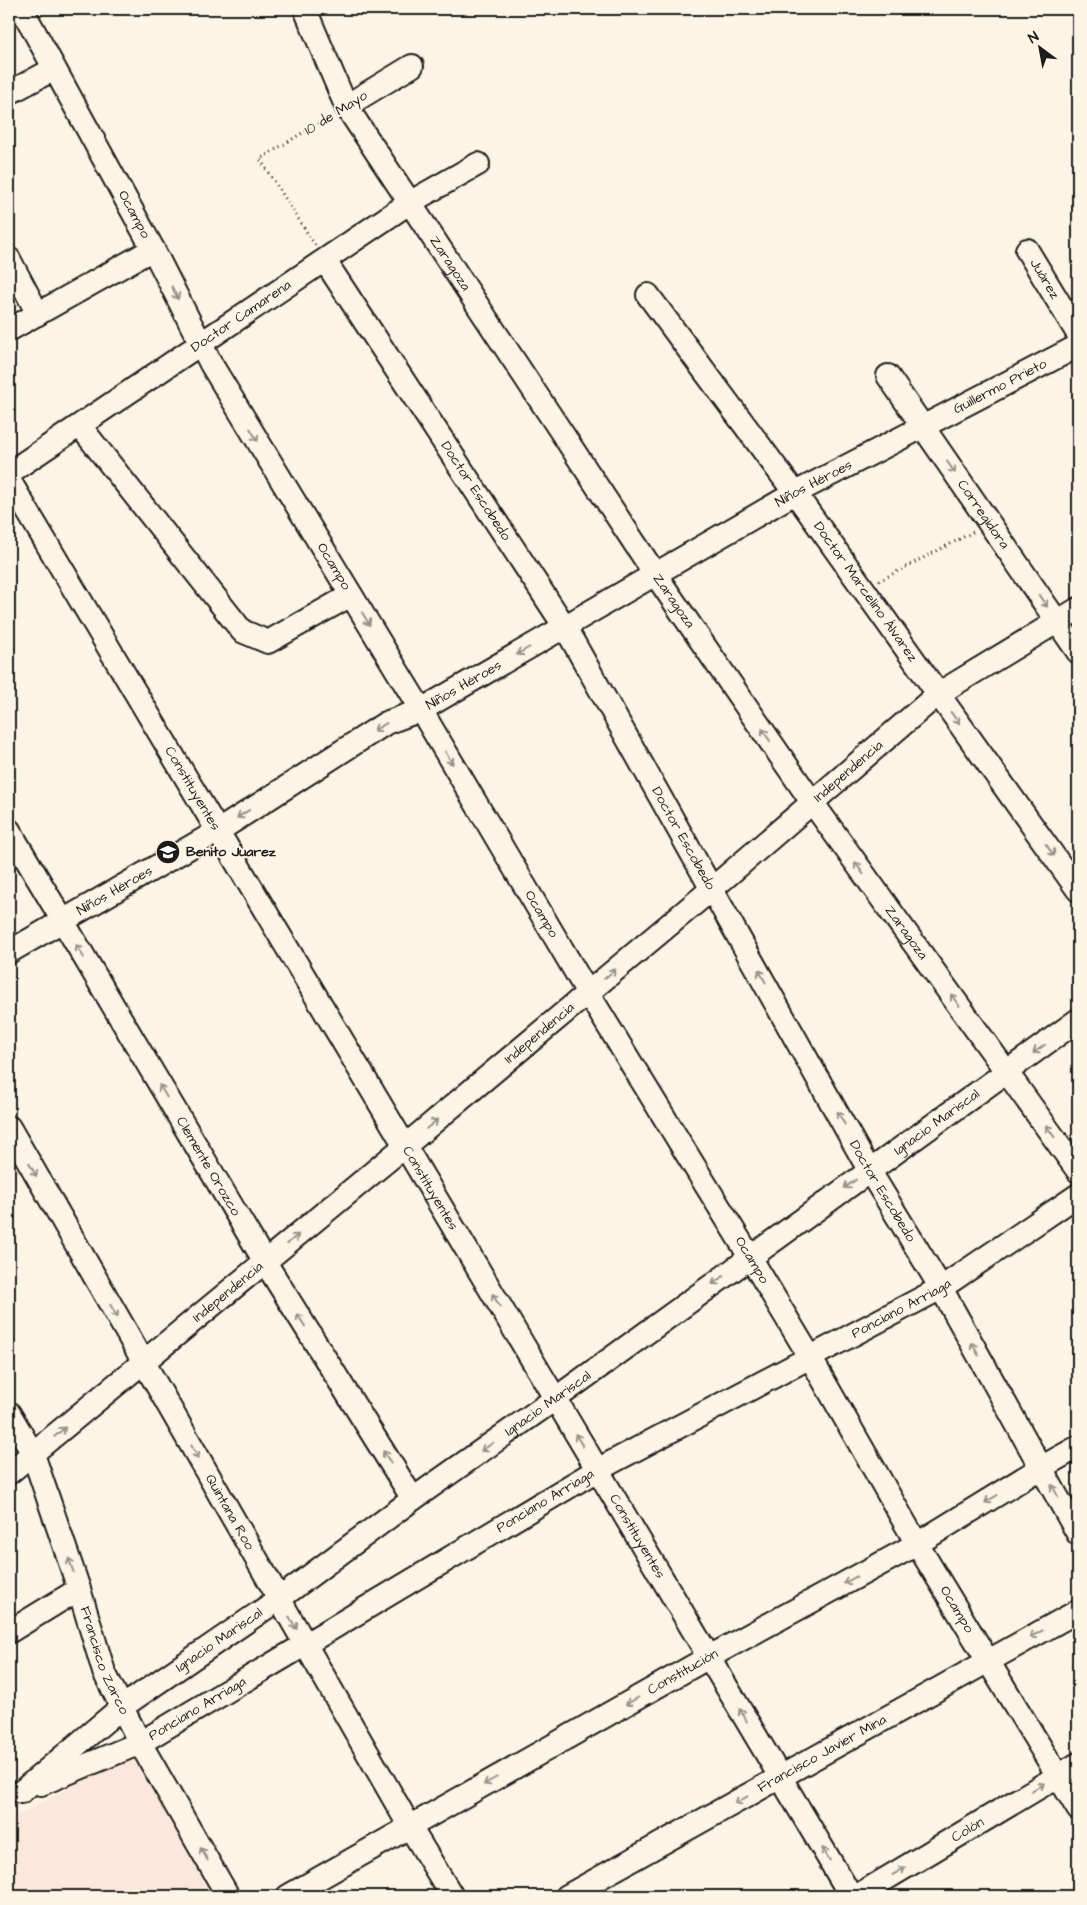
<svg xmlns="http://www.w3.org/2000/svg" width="1087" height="1905" font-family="'Architects Daughter',sans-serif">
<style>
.built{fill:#fbe8da}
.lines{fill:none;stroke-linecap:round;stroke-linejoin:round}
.minor-casing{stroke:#1c1c1c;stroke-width:26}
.path{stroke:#1c1c1c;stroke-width:3;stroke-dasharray:1 4;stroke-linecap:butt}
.minor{stroke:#fcf5e5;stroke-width:22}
.oneway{stroke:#97938b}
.labels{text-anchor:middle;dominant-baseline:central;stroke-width:4;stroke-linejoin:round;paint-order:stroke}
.street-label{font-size:14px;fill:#1c1c1c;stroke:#fcf5e5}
.poi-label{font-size:14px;font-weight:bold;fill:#1c1c1c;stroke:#fcf5e5;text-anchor:start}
</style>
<rect width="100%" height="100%" fill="#fcf5e5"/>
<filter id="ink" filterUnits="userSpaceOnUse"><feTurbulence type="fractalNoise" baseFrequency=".02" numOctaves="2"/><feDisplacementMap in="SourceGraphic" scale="10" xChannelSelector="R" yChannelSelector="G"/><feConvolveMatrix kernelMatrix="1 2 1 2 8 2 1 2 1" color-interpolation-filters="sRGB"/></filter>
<g filter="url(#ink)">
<path class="built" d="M140 1750 218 1896H9V1820Z"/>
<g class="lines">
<g class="minor-casing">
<g id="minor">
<path id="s1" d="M22 9 153 249 211 364 421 710 588 993 750 1257 810 1357 917 1544 1078 1809"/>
<path id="s2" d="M305 9 346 106 655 574 812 802 1078 1171"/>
<path d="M9 93 54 69"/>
<path d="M346 106 412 66"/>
<path id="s3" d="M1027 250 1078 334"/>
<path d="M9 259 38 314"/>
<path id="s4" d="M325 261 565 627 869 1170 941 1288 1078 1534"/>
<path id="s5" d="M648 295 795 493 1078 890"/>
<path d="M9 330 153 249"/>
<path id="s6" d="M888 376 1078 652"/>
<path d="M80 426 242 631 268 642 351 595"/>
<path id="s7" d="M9 473 409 203 478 164"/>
<path id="s8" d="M9 480 851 1896"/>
<path id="s9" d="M9 830 265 1262 413 1499"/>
<path id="s10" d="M9 952 218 831 386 723 421 710 795 493 1078 346"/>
<path id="s11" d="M9 1127 410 1827 452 1896"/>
<path id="s12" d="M9 1413 33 1454 79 1589 104 1672 140 1743 228 1896"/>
<path id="s13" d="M9 1473 405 1146 713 888 938 694 1078 609"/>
<path d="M9 1632 79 1589"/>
<path id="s14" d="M41 1784 140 1743 597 1470 941 1288 1078 1195"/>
<path id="s15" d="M21 1792 122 1707 279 1599 413 1499 555 1399 1078 1020"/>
<path id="s16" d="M288 1896 709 1657 917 1544 1042 1467 1078 1447"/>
<path id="s17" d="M567 1896 1078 1611"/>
<path id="s18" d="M857 1896 1078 1764"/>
</g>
</g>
<path class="path" d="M315 245 260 159 330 116
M879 581 973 532"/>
<use href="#minor" class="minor"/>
</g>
<defs><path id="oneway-shaft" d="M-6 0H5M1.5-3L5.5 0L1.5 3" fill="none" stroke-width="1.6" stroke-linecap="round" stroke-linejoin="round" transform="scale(1.25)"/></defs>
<g class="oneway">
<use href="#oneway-shaft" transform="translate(175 293) rotate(64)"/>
<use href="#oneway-shaft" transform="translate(254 435) rotate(59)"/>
<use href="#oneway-shaft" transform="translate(951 467) rotate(55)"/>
<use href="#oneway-shaft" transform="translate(1043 601) rotate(55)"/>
<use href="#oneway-shaft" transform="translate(366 619) rotate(59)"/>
<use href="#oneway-shaft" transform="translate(523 651) rotate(150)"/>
<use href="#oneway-shaft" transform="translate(955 718) rotate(54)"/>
<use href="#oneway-shaft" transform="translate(380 727) rotate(149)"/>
<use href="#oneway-shaft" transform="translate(766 735) rotate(-124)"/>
<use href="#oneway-shaft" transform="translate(449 758) rotate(59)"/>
<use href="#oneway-shaft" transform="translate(243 814) rotate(147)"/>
<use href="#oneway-shaft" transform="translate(1050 850) rotate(54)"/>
<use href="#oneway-shaft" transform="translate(859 868) rotate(-126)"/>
<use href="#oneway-shaft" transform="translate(80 951) rotate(-121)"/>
<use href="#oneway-shaft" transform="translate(610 974) rotate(-40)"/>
<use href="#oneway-shaft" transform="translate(762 976) rotate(-119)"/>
<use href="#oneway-shaft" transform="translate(955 1000) rotate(-126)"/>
<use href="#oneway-shaft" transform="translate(1039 1049) rotate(145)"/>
<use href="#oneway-shaft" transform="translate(163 1091) rotate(-121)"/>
<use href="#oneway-shaft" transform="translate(841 1118) rotate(-119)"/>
<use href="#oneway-shaft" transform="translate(432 1124) rotate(-40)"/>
<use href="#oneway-shaft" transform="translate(1050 1131) rotate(-126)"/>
<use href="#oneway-shaft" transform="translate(33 1170) rotate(60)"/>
<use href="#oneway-shaft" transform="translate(850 1184) rotate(144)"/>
<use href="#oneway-shaft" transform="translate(293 1239) rotate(-40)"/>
<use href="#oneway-shaft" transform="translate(718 1280) rotate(144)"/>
<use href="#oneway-shaft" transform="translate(496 1300) rotate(-121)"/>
<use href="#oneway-shaft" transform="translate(114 1311) rotate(60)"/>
<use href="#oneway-shaft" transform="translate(301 1320) rotate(-122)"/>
<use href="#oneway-shaft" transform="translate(975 1349) rotate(-119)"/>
<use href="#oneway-shaft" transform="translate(60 1432) rotate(-40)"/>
<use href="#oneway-shaft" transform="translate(579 1440) rotate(-121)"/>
<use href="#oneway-shaft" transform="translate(487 1447) rotate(145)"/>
<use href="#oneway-shaft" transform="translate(195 1452) rotate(60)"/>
<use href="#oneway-shaft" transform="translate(387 1457) rotate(-122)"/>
<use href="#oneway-shaft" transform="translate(1055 1491) rotate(-119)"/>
<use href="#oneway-shaft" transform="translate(991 1499) rotate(149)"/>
<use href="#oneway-shaft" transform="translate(71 1565) rotate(-109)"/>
<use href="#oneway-shaft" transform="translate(850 1580) rotate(151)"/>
<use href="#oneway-shaft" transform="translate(293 1623) rotate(59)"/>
<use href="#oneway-shaft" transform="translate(1036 1634) rotate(151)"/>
<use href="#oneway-shaft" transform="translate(632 1701) rotate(150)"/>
<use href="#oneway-shaft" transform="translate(743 1715) rotate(-121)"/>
<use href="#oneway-shaft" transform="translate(490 1781) rotate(150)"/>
<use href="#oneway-shaft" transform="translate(1038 1787) rotate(-31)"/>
<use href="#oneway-shaft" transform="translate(741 1800) rotate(151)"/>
<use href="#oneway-shaft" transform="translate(204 1854) rotate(-120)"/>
<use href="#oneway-shaft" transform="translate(826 1854) rotate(-121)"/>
<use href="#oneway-shaft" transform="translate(899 1871) rotate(-31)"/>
</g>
</g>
<defs>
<g id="school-disc" transform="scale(1.25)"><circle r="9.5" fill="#1c1c1c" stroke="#fcf5e5"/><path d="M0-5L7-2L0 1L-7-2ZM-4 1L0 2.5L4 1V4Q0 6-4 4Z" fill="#fff"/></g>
</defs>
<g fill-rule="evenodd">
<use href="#school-disc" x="168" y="852"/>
</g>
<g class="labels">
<g class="street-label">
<text transform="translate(336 113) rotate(-32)">10 de Mayo</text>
<text stroke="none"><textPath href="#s1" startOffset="234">Ocampo</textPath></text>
<text stroke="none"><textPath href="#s2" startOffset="294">Zaragoza</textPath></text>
<text stroke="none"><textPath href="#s3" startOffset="34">Juárez</textPath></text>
<text stroke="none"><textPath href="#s7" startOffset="280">Doctor Camarena</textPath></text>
<text stroke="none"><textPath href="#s10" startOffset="1142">Guillermo Prieto</textPath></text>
<text stroke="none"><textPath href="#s10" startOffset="932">Niños Héroes</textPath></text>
<text stroke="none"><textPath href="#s4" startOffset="275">Doctor Escobedo</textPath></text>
<text stroke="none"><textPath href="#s6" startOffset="168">Corregidora</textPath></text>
<text stroke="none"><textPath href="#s1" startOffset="639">Ocampo</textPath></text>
<text stroke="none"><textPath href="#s5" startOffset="368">Doctor Marcelino Álvarez</textPath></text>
<text stroke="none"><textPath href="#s2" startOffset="699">Zaragoza</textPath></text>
<text stroke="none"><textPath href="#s10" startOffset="528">Niños Héroes</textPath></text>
<text stroke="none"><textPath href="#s13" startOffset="1094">Independencia</textPath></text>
<text stroke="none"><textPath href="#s8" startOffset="359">Constituyentes</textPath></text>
<text stroke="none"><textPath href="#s4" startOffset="680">Doctor Escobedo</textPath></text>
<text stroke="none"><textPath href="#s10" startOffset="122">Niños Héroes</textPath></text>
<text stroke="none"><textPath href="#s1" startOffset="1044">Ocampo</textPath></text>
<text stroke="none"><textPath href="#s2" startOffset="1104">Zaragoza</textPath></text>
<text stroke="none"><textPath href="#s13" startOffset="689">Independencia</textPath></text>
<text stroke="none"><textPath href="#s15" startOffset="1135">Ignacio Mariscal</textPath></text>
<text stroke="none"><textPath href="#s9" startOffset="391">Clemente Orozco</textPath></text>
<text stroke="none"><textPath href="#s8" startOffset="824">Constituyentes</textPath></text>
<text stroke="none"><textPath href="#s4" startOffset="1085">Doctor Escobedo</textPath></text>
<text stroke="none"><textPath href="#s1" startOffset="1449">Ocampo</textPath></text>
<text stroke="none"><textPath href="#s13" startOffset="284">Independencia</textPath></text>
<text stroke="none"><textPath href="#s14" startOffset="984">Ponciano Arriaga</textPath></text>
<text stroke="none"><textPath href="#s15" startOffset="655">Ignacio Mariscal</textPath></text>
<text stroke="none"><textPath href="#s14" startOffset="579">Ponciano Arriaga</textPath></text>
<text stroke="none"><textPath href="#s11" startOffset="444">Quintana Roo</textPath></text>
<text stroke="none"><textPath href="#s8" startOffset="1229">Constituyentes</textPath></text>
<text stroke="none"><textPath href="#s1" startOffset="1854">Ocampo</textPath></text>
<text stroke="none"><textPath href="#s15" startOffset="250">Ignacio Mariscal</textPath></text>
<text stroke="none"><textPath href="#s12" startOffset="266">Francisco Zarco</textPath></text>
<text stroke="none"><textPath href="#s16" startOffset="454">Constitución</textPath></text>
<text stroke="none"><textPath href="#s14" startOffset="174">Ponciano Arriaga</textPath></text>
<text stroke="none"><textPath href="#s17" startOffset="292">Francisco Javier Mina</textPath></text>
<text stroke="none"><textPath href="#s18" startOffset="129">Colón</textPath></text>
</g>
<g class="poi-label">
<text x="186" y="852">Benito Juarez</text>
</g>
</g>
<rect width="1087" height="1905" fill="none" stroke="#fcf5e5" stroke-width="30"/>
<rect x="15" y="15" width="1057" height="1875" fill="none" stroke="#1c1c1c" stroke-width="2" filter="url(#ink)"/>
<g transform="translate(1040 48) rotate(328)" stroke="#fcf5e5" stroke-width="4" paint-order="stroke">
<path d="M0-4L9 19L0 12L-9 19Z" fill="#1c1c1c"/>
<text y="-8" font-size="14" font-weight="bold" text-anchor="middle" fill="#1c1c1c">N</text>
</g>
</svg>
